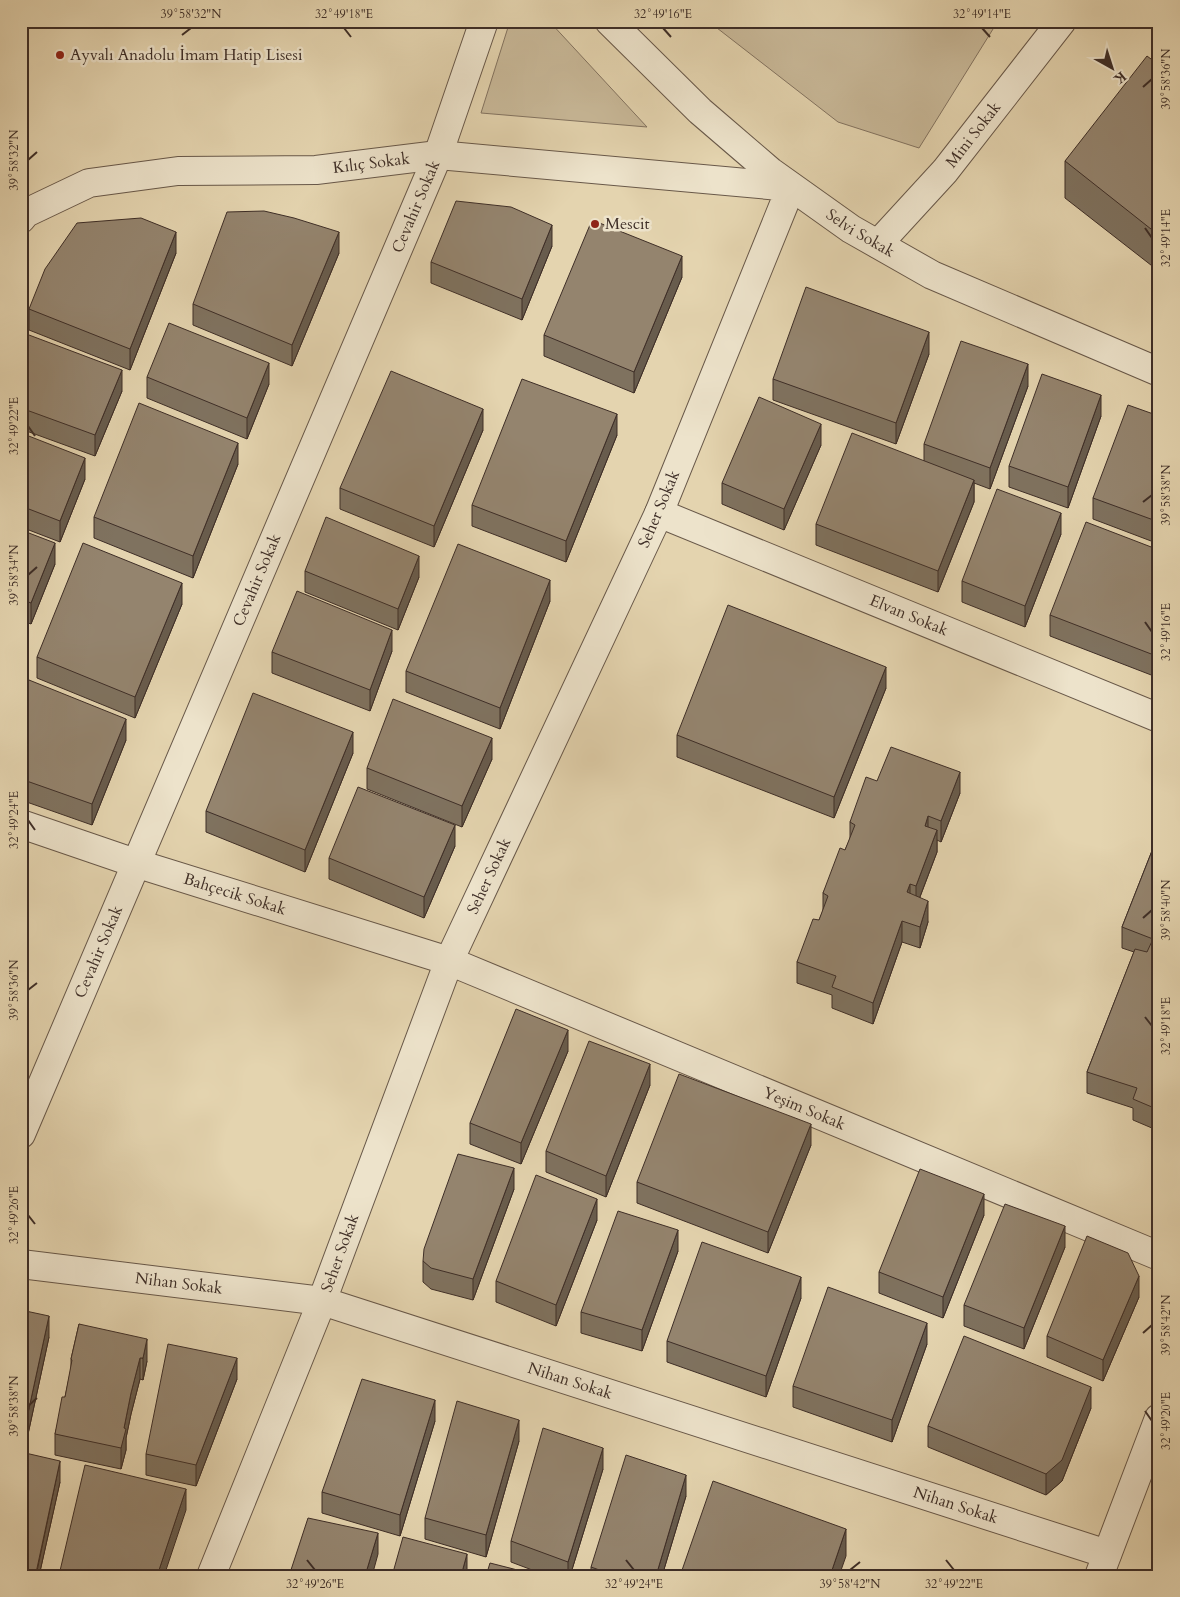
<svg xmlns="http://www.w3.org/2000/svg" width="1180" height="1597" font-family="Cardo,serif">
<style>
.green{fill:#c8b898;stroke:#837360}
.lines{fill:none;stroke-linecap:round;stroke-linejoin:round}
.minor-casing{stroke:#685849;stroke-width:30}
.minor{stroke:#ede3cb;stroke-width:28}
.wall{fill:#7f725f;stroke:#3e2e27}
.shaded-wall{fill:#685c4d;stroke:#3e2e27}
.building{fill:#94846e;stroke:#3e2e27}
.ticks{fill:none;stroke:#3e2e27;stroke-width:2}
.poi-dot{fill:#8f2418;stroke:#ede3cb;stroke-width:2}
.labels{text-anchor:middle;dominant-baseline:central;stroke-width:5;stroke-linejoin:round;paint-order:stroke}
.poi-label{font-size:16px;fill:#3e2e27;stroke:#ede3cb;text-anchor:start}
.street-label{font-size:16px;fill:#3e2e27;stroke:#ede3cb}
.neatline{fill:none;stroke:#3e2e27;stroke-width:2}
.ticks-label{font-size:12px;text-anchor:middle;fill:#3e2e27}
</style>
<rect width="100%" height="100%" fill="#e4d4af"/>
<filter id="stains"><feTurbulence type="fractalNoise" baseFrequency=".004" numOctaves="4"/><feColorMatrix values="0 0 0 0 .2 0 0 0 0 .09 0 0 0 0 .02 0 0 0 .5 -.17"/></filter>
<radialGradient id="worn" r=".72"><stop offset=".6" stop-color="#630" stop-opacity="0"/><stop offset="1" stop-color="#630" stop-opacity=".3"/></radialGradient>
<path class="green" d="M510 21H549L647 127 481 113Z
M708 21H998L919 148 838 122Z"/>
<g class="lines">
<g class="minor-casing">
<g id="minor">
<path id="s1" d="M609 21 700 111 771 172 851 229 932 275 1159 372"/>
<path id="s2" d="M21 219 26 213 89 183 178 171 316 170 438 155 791 187 659 513 449 961 322 1301 211 1576"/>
<path id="s3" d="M878 244 945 171 1062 21"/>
<path id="s4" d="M659 513 1159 718"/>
<path id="s5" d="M21 824 135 863 449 961 1159 1256"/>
<path id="s6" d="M21 1134 438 155 484 21"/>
<path id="s7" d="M21 1264 322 1301 1107 1554"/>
<path d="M1099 1576 1159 1418"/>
</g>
</g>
<use href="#minor" class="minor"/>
</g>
<path class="wall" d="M1153 21H1159V26Z
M1159 65V265L1156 269 1065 198V161Z
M552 246 522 320 431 283V262Z
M176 253 130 370 29 330V309Z
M339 253 292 366 193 325V304Z
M682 277 634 393 544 356V335Z
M21 332 122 391 95 456 21 429Z
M929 354 896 444 773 400V379Z
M147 377 269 384 247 439 147 398Z
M1028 386 990 489 974 483V502L938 592 816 545V524L924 461V444Z
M1101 416 1068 508 1009 487V466Z
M1159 416V544L1093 519V498Z
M483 430 434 547 340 509V488Z
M21 433 85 479 60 542 21 527Z
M617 435 566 562 472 526V505Z
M821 445 784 530 722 504V483Z
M238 464 193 578 94 538V517Z
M21 530 55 564 31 624 21 620Z
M1061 534 1025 627 962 602V581Z
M1159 550V678L1050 636V615Z
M305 571 419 577 398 630 305 592Z
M550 601 500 729 406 692V671Z
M182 604 135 718 37 678V657Z
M392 651 370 711 272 673V652Z
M886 688 834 818 677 757V735Z
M21 699 126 740 92 825 21 800Z
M353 753 305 872 206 832V811Z
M492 759 462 827 367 789V768Z
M877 781 960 793 941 842 937 840V852L920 897 928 922 920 948 902 942 873 1024 832 1008V995L797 983V962L819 920 823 911V893L845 850 850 839V822Z
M1159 833V1131L1133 1120V1108L1087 1093V1072L1134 952 1122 948V927Z
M455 846 424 918 329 879V858Z
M568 1051 521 1164 470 1144V1123Z
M650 1085 606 1197 546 1172V1151Z
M811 1145 768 1253 637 1203V1182Z
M514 1189 473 1300 431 1289 423 1282V1261Z
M984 1215 943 1318 879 1293V1272Z
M597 1220 556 1326 496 1302V1281Z
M1065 1247 1024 1349 964 1326V1305Z
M678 1251 642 1351 581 1333V1312Z
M1139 1297 1103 1381 1047 1357V1336Z
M801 1298 766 1397 667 1362V1341Z
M21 1310 49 1337 25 1448 21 1447Z
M79 1324 147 1361 143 1380 140 1379 131 1414 126 1438V1450L121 1469 55 1455V1434L65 1397 71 1369V1359Z
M927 1344 892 1442 793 1407V1386Z
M237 1379 196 1486 146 1475V1454Z
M1091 1408 1062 1481 1046 1495 928 1447V1426Z
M435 1421 400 1536 322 1513V1492Z
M519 1441 486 1557 425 1539V1518Z
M21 1452 60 1482 39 1576H21Z
M603 1469 570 1576H548L511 1562V1541Z
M686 1496 662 1576H591V1567Z"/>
<path class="shaded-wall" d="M552 225V246L522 320V299Z
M1159 229V265L1156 269V233Z
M176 232V253L130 370V349Z
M339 232V253L292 366V345Z
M682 256V277L634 393V372Z
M929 332V354L896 444V423Z
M269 363V384L247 439V418Z
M1028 364V386L990 489V468Z
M122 370V391L95 456V435Z
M1101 395V416L1068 508V487Z
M483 409V430L434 547V526Z
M617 414V435L566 562V541Z
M821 424V445L784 530V509Z
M238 443V464L193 578V556Z
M85 458V479L60 542V521Z
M974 480V502L938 592V571Z
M1061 513V534L1025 627V606Z
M55 543V564L31 624V603Z
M419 556V577L398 630V609Z
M550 580V601L500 729V708Z
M182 583V604L135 718V697Z
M392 630V651L370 711V690Z
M886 667V688L834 818V797Z
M126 719V740L92 825V804Z
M353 732V753L305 872V850Z
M492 738V759L462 827V806Z
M960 772V793L941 842V821Z
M928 816V837L925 826Z
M455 825V846L424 918V897Z
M937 830V852L916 907V886Z
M910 884V905L907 892Z
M928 901V922L920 948V927Z
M902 921V942L873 1024V1003Z
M568 1030V1051L521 1164V1143Z
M650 1064V1085L606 1197V1176Z
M811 1124V1145L768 1253V1232Z
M514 1168V1189L473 1300V1279Z
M984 1194V1215L943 1318V1297Z
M597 1199V1220L556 1326V1305Z
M1065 1226V1247L1024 1349V1328Z
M678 1230V1251L642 1351V1330Z
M1139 1276V1297L1103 1381V1360Z
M801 1277V1298L766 1397V1376Z
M49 1316V1337L25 1448V1427Z
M927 1323V1344L892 1442V1420Z
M147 1339V1361L143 1380V1358Z
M140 1358V1379L131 1414 126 1438V1450L121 1469V1448L124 1428 131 1393Z
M237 1358V1379L196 1486V1465Z
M1091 1387V1408L1062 1481 1046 1495V1474Z
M435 1400V1421L400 1536V1515Z
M519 1420V1441L486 1557V1535Z
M603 1448V1469L570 1576H568V1562Z
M60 1461V1482L39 1576H36Z
M686 1475V1496L662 1576H656Z
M186 1489V1510L164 1576H157Z
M846 1529V1556L839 1576H830Z
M378 1533V1554L372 1576H365Z
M467 1554V1576H461Z"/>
<path class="building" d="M1147 56 1159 65V229L1156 233 1065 161Z
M456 201 511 207 552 225 522 299 431 262Z
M264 211 294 218 339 232 292 345 193 304 227 212Z
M141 218 176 232 130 349 29 309 45 269 77 223Z
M592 220 682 256 634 372 544 335Z
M806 287 929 332 896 423 773 379Z
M169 323 269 363 247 418 147 377Z
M21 332 122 370 95 435 21 408Z
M961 341 1028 364 990 468 924 444Z
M391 371 483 409 434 526 340 488Z
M1042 374 1101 395 1068 487 1009 466Z
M522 379 617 414 566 541 472 505Z
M759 397 821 424 784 509 722 483Z
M139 403 238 443 193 556 94 517Z
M1128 405 1159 416V522L1093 498Z
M21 433 85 458 60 521 21 506Z
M852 433 974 480 938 571 816 524Z
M997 489 1061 513 1025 606 962 581Z
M326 517 419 556 398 609 305 571Z
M1086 522 1159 550V657L1050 615Z
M21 530 55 543 31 603 21 599Z
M83 543 182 583 135 697 37 657Z
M458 544 550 580 500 708 406 671Z
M297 591 392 630 370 690 272 652Z
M728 605 886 667 834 797 677 735Z
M29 680 126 719 92 804 21 779V699Z
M253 693 353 732 305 850 206 811Z
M393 699 492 738 462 806 367 768Z
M891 747 960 772 941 821 928 816 925 826 937 830 916 886 910 884 907 892 928 901 920 927 902 921 873 1003 832 987 836 976 797 962 813 919 819 920 828 896 823 893 840 848 845 850 855 825 850 822 866 777 877 781Z
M358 787 455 825 424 897 329 858Z
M1159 833V1110L1133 1099 1137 1088 1087 1072 1135 949 1147 952 1153 939 1122 927Z
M516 1009 568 1030 521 1143 470 1123Z
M589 1041 650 1064 606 1176 546 1151Z
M679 1074 811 1124 768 1232 637 1182Z
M458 1154 514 1168 473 1279 431 1268 423 1261 424 1249Z
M920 1169 984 1194 943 1297 879 1272Z
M536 1175 597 1199 556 1305 496 1281Z
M1005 1204 1065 1226 1024 1328 964 1305Z
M618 1211 678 1230 642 1330 581 1312Z
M1087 1236 1128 1253 1139 1276 1103 1360 1047 1336Z
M702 1242 801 1277 766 1376 667 1341Z
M828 1287 927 1323 892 1420 793 1386Z
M21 1310 49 1316 25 1427 21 1426Z
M79 1324 147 1339 143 1358H140L131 1393 124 1428 126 1429 121 1448 55 1434 62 1397H65L72 1360 71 1359Z
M964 1336 1091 1387 1062 1460 1046 1474 928 1426Z
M168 1344 237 1358 196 1465 146 1454Z
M362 1379 435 1400 400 1515 322 1492Z
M457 1401 519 1420 486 1535 425 1518Z
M543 1428 603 1448 568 1562 511 1541Z
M21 1452 60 1461 36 1573 21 1570Z
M626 1455 686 1475 656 1576H616L591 1567Z
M85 1465 186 1489 157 1576H62L59 1575Z
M713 1481 846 1529 830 1576H680Z
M308 1518 378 1533 365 1576H289Z
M403 1537 467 1554 461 1576H392Z
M490 1563 541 1576H486Z"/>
<path class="ticks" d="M344 28 351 37M663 28 671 37M982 28 990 37M182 35 191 28M1143 87 1152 79M28 160 37 152M1145 228 1152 238M28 426 35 436M1143 502 1152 495M28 575 37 567M1145 622 1152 632M28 820 35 830M1143 918 1152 910M28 990 37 983M1145 1017 1152 1026M28 1215 35 1224M1143 1333 1152 1325M28 1406 37 1398M1145 1411 1152 1421M307 1560 315 1570M626 1560 634 1570M946 1560 954 1570M850 1570 860 1562"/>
<g class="poi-dot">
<circle cx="60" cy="55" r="5"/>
<circle cx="595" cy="224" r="5"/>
</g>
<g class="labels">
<g class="poi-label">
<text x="70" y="55">Ayvalı Anadolu İmam Hatip Lisesi</text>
<text x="605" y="224">Mescit</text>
</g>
<g class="street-label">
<text stroke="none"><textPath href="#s3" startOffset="145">Mini Sokak</textPath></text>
<text stroke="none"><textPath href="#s2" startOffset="361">Kılıç Sokak</textPath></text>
<text stroke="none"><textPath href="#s6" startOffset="1008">Cevahir Sokak</textPath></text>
<text stroke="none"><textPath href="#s1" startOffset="330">Selvi Sokak</textPath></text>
<text transform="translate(659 509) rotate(-67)">Seher Sokak</text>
<text stroke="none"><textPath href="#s6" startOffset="602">Cevahir Sokak</textPath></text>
<text stroke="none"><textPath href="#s4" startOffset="270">Elvan Sokak</textPath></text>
<text transform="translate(489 876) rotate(-65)">Seher Sokak</text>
<text stroke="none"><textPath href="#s5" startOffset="225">Bahçecik Sokak</textPath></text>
<text stroke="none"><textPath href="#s6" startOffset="198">Cevahir Sokak</textPath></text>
<text stroke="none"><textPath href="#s5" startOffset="834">Yeşim Sokak</textPath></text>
<text transform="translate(340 1253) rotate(-70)">Seher Sokak</text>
<text stroke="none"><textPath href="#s7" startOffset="159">Nihan Sokak</textPath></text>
<text stroke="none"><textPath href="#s7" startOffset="564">Nihan Sokak</textPath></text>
<text stroke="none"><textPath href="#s7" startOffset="969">Nihan Sokak</textPath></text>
</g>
</g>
<rect width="1180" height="1597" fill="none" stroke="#e4d4af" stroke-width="55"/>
<g transform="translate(1112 68) rotate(141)" stroke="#ede3cb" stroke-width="4" paint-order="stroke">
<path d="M0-4L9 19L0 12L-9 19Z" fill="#3e2e27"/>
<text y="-8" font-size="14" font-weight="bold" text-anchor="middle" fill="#3e2e27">K</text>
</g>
<rect x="28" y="28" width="1124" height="1542" class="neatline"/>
<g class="ticks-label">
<text x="191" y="18">39°58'32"N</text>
<text x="344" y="18">32°49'18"E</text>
<text x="663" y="18">32°49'16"E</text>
<text x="982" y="18">32°49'14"E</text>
<text transform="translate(1166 79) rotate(-90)" y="4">39°58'36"N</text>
<text transform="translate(14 160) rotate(-90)" y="4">39°58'32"N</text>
<text transform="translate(1166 238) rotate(-90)" y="4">32°49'14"E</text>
<text transform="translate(14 426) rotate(-90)" y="4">32°49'22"E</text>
<text transform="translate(1166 495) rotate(-90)" y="4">39°58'38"N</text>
<text transform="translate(14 575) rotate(-90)" y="4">39°58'34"N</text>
<text transform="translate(1166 632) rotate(-90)" y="4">32°49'16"E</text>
<text transform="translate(14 820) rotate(-90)" y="4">32°49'24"E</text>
<text transform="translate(1166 910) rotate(-90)" y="4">39°58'40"N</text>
<text transform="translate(14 990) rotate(-90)" y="4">39°58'36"N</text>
<text transform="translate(1166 1026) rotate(-90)" y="4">32°49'18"E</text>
<text transform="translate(14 1215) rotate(-90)" y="4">32°49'26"E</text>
<text transform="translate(1166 1325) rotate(-90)" y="4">39°58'42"N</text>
<text transform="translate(14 1406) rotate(-90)" y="4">39°58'38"N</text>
<text transform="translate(1166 1421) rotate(-90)" y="4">32°49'20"E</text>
<text x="315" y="1588">32°49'26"E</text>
<text x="634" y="1588">32°49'24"E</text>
<text x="850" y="1588">39°58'42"N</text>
<text x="954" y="1588">32°49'22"E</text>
</g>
<rect width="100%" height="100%" filter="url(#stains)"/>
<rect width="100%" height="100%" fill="url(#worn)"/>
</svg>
